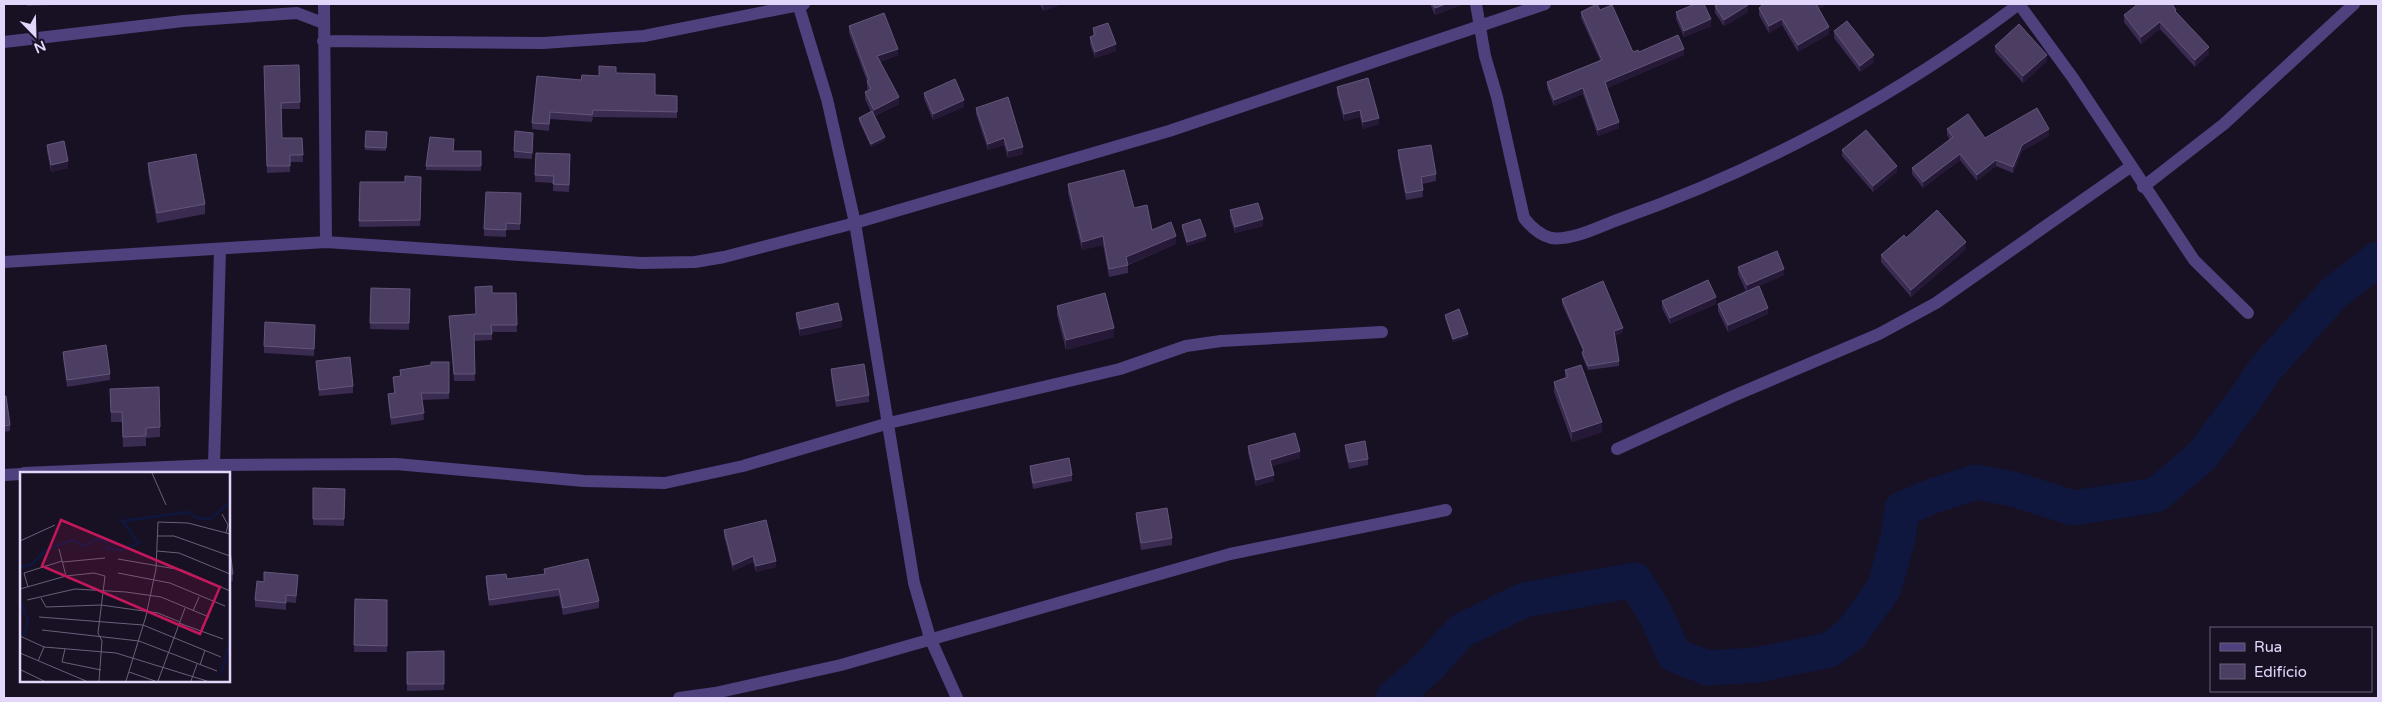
<svg xmlns="http://www.w3.org/2000/svg" width="2382" height="702" font-family="'Varela Round',sans-serif">
<style>
.lines{fill:none;stroke-linecap:round;stroke-linejoin:round}
.river{stroke:#0f173f;stroke-width:35}
.minor{stroke:#4f407e;stroke-width:12}
.wall{fill:#3a2b50}
.shaded-wall{fill:#251937}
.building{fill:#4c3d62;stroke:#63567a}
.inset-river{fill:none;stroke:#0f173f;stroke-width:2.5}
.inset-road{fill:none;stroke:#69607a;stroke-width:1}
.view{fill:#c2185b;fill-opacity:0.15;stroke:#c2185b;stroke-width:2.5}
.inset-edge{fill:none;stroke:#e2d7fb;stroke-width:2.5}
</style>
<rect width="100%" height="100%" fill="#181124"/>
<g class="lines">
<path class="river" d="M1393 698 1427 668 1461 631 1524 600 1635 580 1658 619 1674 655 1708 668 1757 665 1829 650 1851 634 1884 588 1898 538 1902 509 1933 496 1976 482 2013 489 2073 508 2156 495 2202 456 2245 399 2266 368 2335 292 2378 259"/>
<path class="minor" d="M324 4 326 242
M798 4 827 99 855 223 914 583 930 638 957 698
M1476 4 1485 56 1497 97 1524 218C1531 227 1539 235 1551 238 1573 241 1600 226 1620 219 1762 169 1899 95 2019 4L2073 78 2194 260 2248 313
M323 41 543 43 644 36 804 4
M4 42 183 21 297 13 323 23
M2143 187 2224 124 2354 4
M4 262 326 242 641 263 695 262 724 257 855 223 1169 131 1545 4
M1617 449 1731 397 1879 334 1936 303 2130 167
M214 465 220 249
M24 473 214 465 396 464 584 481 665 483 743 466 889 423 1120 369 1186 346 1221 341 1382 332
M4 475 21 474
M679 698 715 693 841 665 1230 554 1446 510"/>
</g>
<path class="wall" d="M27 4H81L27 6Z
M1040 4H1062L1043 11Z
M1430 4H1463L1435 15Z
M1764 4H1827L1818 9 1829 34 1798 52 1782 25 1769 33 1759 15V8Z
M1715 6 1748 12 1724 26 1715 13Z
M1600 10 1633 52H1639L1684 55 1607 88 1619 128 1598 136 1583 94 1554 106 1547 88V82L1600 60 1581 18V12Z
M1676 12 1711 26 1684 37 1676 19Z
M2176 12 2209 54 2195 67 2160 29 2141 44 2124 22V15Z
M849 26 898 55 880 62 899 104 875 116 885 140 871 147 859 121V118L871 112 865 99V92L868 90 867 88V81L849 33Z
M1093 28 1116 51 1095 58 1090 44V37L1093 36Z
M1834 31 1874 62 1860 72 1834 38Z
M1995 46 2047 61 2023 83 1995 52Z
M299 65 300 109H281L282 138H302L303 162H290V172L267 173 264 66Z
M616 73 655 95 677 96V118L593 117 592 122 550 119 549 131 532 129V123L581 80Z
M1337 87 1379 124 1363 129 1360 117 1344 121 1337 94Z
M924 93 964 107 933 120 924 99Z
M976 108 1023 154 1008 158 1004 145 988 150 976 114Z
M1947 129 1985 138 2049 136 2022 151 2013 173 1996 166 1977 181 1960 160 1923 188 1912 174V168L1950 140 1947 135Z
M366 131 387 132 386 151 365 150Z
M533 139 532 159 514 158V151Z
M47 145 68 168 51 172 47 152Z
M1398 150 1436 174V181L1422 184 1423 197 1406 200 1398 157Z
M1842 150 1897 172 1873 192 1842 156Z
M454 151H481V171L426 170V166Z
M570 161 569 192 553 191V183L535 182V175Z
M148 163 205 204V214L157 223 148 173Z
M421 177 420 226 359 227 360 182H405Z
M1068 184 1134 208 1152 230 1176 244 1128 265V273L1109 277 1103 245 1082 250 1068 193Z
M521 193 520 230H506V237L484 236V229Z
M1230 210 1263 226 1235 233 1230 217Z
M1182 225 1206 240 1187 246 1182 228Z
M1906 238 1966 249 1911 297 1881 262V255Z
M1738 267 1784 275 1759 286 1768 314 1728 332 1718 311V304L1746 291 1738 274Z
M371 288 410 289 409 330 370 329Z
M492 293H516L517 332H492V340L474 341 475 381H454L449 316 476 314Z
M1562 299 1623 332 1615 336 1619 361V366L1588 370 1582 356 1583 351 1562 304Z
M1662 301 1716 304 1670 324 1662 308Z
M1057 306 1114 337 1066 350 1057 315Z
M796 313 842 327 800 336 796 320Z
M1445 315 1468 337 1453 342 1445 318Z
M315 331 314 356 264 353V346Z
M63 352 110 374V380L67 387 63 359Z
M316 361 353 386V393L319 396Z
M449 362V399L422 400 424 420 391 425 388 401V394L394 393 393 377H400V370Z
M831 369 869 395V402L836 407 831 376Z
M1565 370 1602 432 1572 442 1554 392V382L1565 378Z
M110 389 160 427V437L146 438V446L123 447 122 422H111Z
M4 396 10 425V431L4 432Z
M1345 445 1368 459V465L1349 469 1345 451Z
M1248 446 1300 458 1271 466 1274 481 1256 486 1248 453Z
M1030 466 1072 475V481L1033 489 1030 473Z
M313 488 345 489 344 526 313 525Z
M1136 513 1172 538V545L1141 550 1136 520Z
M724 530 776 567 756 572 753 562 733 571 724 536Z
M229 549 233 574V581H229Z
M544 569 599 601V608L563 615 559 596 489 606 486 583V576L507 579 544 574Z
M264 582H298L296 603 286 602V610L255 607V600Z
M355 599 387 600V652H354Z
M444 651V690L407 691V652Z"/>
<path class="shaded-wall" d="M1045 4H1062L1043 11V5Z
M1446 4H1463L1435 15V8Z
M1816 4H1827L1815 11Z
M1748 5V12L1724 26V20Z
M1711 19V26L1684 37V31Z
M1782 19V25L1769 33V26Z
M2160 22V29L2141 44V37Z
M1829 27V34L1798 52V45Z
M1116 44V51L1095 58V52Z
M2209 47V54L2195 67V60Z
M898 49V55L877 63V56Z
M1684 49V55L1605 89V82Z
M1874 55V62L1860 72V66Z
M2047 55V61L2023 83V76Z
M1583 88V94L1554 106V100Z
M899 97V104L874 116V110Z
M964 100V107L933 120V114Z
M1360 110V117L1344 121V114Z
M1379 118V124L1363 129V122Z
M1619 122V128L1598 136V130Z
M2049 129V136L2022 151 2013 173V167L2022 145Z
M885 137V140L871 147V144Z
M1004 138V145L988 150V144Z
M1023 147V154L1008 158V151Z
M1960 154V160L1923 188V182Z
M1996 160V166L1977 181V175Z
M68 161V168L51 172V165Z
M1897 166V172L1873 192V186Z
M1263 219V226L1235 233V227Z
M1103 236V245L1082 250V242Z
M1176 236V244L1126 265V257Z
M1206 236V240L1187 246V242Z
M1966 242V249L1911 297V290Z
M1784 269V275L1747 292V285Z
M1716 297V304L1670 324V318Z
M1768 308V314L1728 332V325Z
M842 320V327L800 336V329Z
M1114 328V337L1066 350V340Z
M1623 328V332L1614 336V331Z
M1468 334V337L1453 342V339Z
M1602 422V432L1572 442V432Z
M1300 451V458L1270 467V460Z
M1274 475V481L1256 486V480Z
M753 556V562L733 571V565Z
M776 561V567L756 572V566Z"/>
<path class="building" d="M1433 4H1446L1435 8Z
M1597 4 1600 10 1612 5 1633 52 1638 50 1639 52 1678 35 1684 49 1605 82 1619 122 1598 130 1583 88 1554 100 1547 82 1602 60 1581 12Z
M1695 4H1704L1711 19 1684 31 1676 12Z
M1719 4H1747L1748 5 1724 20 1715 6Z
M1764 4H1816L1829 27 1798 45 1782 19 1769 26 1759 8Z
M2138 4H2172L2176 10 2175 11 2209 47 2195 60 2160 22 2141 37 2124 15Z
M884 13 898 49 877 56 899 97 874 110 865 92 871 89 867 81 869 80 849 26Z
M1847 21 1874 55 1860 66 1834 31Z
M1108 23 1116 44 1095 52 1090 37 1095 35 1093 28Z
M2019 24 2047 55 2023 76 1995 46Z
M299 65 300 102 281 103 282 138H302L303 155H290V166H267L264 66Z
M599 66 616 67V73L655 74V95L677 96V112L593 110 592 115 550 112 549 124 532 123 537 76 581 80 582 75 599 76Z
M1368 78 1379 118 1363 122 1360 110 1344 114 1337 87Z
M955 79 964 100 933 114 924 93Z
M1008 97 1023 147 1008 151 1004 138 988 144 976 108Z
M2037 108 2049 129 2022 145 2013 167 1996 160 1977 175 1960 154 1923 182 1912 168 1953 137 1947 129 1968 114 1985 138Z
M872 111 885 137 871 144 859 118Z
M1866 130 1897 166 1873 186 1842 150Z
M366 131 387 132 386 148 365 147Z
M515 131 533 133 532 153 514 151Z
M430 137 454 139 453 151H481V166H426Z
M64 141 68 161 51 165 47 145Z
M1431 145 1436 174 1421 177 1423 190 1406 193 1398 150Z
M536 153 570 154 569 185 553 184 554 176 535 175Z
M196 154 205 204 157 213 148 163Z
M1124 170 1134 208 1147 205 1152 230 1171 222 1176 236 1126 257 1128 265 1109 269 1103 236 1082 242 1068 184Z
M405 176 421 177 420 220 359 221 360 182H405Z
M486 192 521 193 520 224 506 223V230L484 229Z
M1258 203 1263 219 1235 227 1230 210Z
M1937 210 1966 242 1911 290 1881 255 1904 235 1906 238Z
M1200 219 1206 236 1187 242 1182 225Z
M1777 251 1784 269 1747 285 1738 267Z
M1708 280 1716 297 1670 318 1662 301Z
M1603 281 1623 328 1614 331 1619 361 1588 366 1582 352 1584 351 1562 299Z
M492 286V293H516L517 325H491L492 334H474L475 374H454L449 316 476 314 475 287Z
M1759 286 1768 308 1728 325 1718 304Z
M371 288 410 289 409 323H370Z
M1105 293 1114 328 1066 340 1057 306Z
M838 303 842 320 800 329 796 313Z
M1459 309 1468 334 1453 339 1445 315Z
M265 322 315 325 314 349 264 346Z
M106 345 110 374 67 380 63 352Z
M350 357 353 386 319 390 316 361Z
M431 362H449V393H421L424 413 391 418 388 394 395 393 393 377 401 376 400 370 431 365Z
M864 364 869 395 836 401 831 369Z
M1581 365 1602 422 1572 432 1554 382 1568 377 1565 370Z
M159 387 160 427 146 428V436L123 437 122 412H111L110 389Z
M4 396H6L10 425 4 426Z
M1295 433 1300 451 1270 460 1274 475 1256 480 1248 446Z
M1365 441 1368 459 1349 462 1345 445Z
M1069 458 1072 475 1033 483 1030 466Z
M313 488 345 489 344 519H313Z
M1167 508 1172 538 1141 543 1136 513Z
M766 520 776 561 756 566 753 556 733 565 724 530Z
M229 549H230L233 574H229Z
M588 559 599 601 563 608 559 589 489 600 486 576 506 574 507 579 545 574 544 569Z
M264 572 298 575 296 596 286 595V603L255 600 257 581 264 582Z
M355 599 387 600V646L354 645Z
M444 651V684H407V652Z"/>
<g transform="translate(20 472)">
<rect width="210" height="210" fill="#181124"/>
<path class="inset-river" d="M0 95 11 93 26 78 51 68 66 74 75 67 82 68 87 71 88 77 101 78 119 71 102 49 169 40 176 46 190 47 210 30M0 128 8 148 4 164M201 202 210 169"/>
<path class="inset-road" d="M132 1 146 33M202 42 208 53 206 61M137 64H154L210 84M0 69 35 53M39 77 46 104 74 101 85 104 78 161 82 169 79 209M137 79 159 81 210 102M98 87 162 98 210 119M43 90 85 86M98 101 150 111 205 134M8 115 4 101 42 89M0 117 46 104M21 126 26 135 81 133 138 141 160 150M7 128 55 117 106 120 141 125 189 145M173 139 179 125M19 145 123 153 201 185M159 151 203 167M22 158 119 169 197 199M0 164 24 175M45 177 42 190 81 198M0 181 66 209M18 189 24 175 96 181 187 209M180 193 185 178M1 198 24 209M109 200 135 209M106 209 126 144 136 97 138 50 168 51 210 62M138 209 165 136M171 209 177 192"/>
<path class="view" d="M41 48 200 115 180 162 22 94Z"/>
<rect width="210" height="210" class="inset-edge"/>
</g>
<rect width="2382" height="702" fill="none" stroke="#e2d7fb" stroke-width="10"/>
<rect x="2210" y="627" width="162" height="65" fill="#181124" stroke="#69607a"/>
<rect x="2220" y="643" width="25" height="8" fill="#4f407e" stroke="#69607a"/>
<text x="2254" y="652" font-size="15" fill="#e2d7fb">Rua</text>
<rect x="2220" y="664" width="25" height="15" fill="#4c3d62" stroke="#69607a"/>
<text x="2254" y="677" font-size="15" fill="#e2d7fb">Edifício</text>
<g transform="translate(35 35) rotate(157)" stroke="#181124" stroke-width="4" paint-order="stroke">
<path d="M0-4L9 19L0 12L-9 19Z" fill="#e2d7fb"/>
<text y="-8" font-size="14" font-weight="bold" text-anchor="middle" fill="#e2d7fb">N</text>
</g>
</svg>
